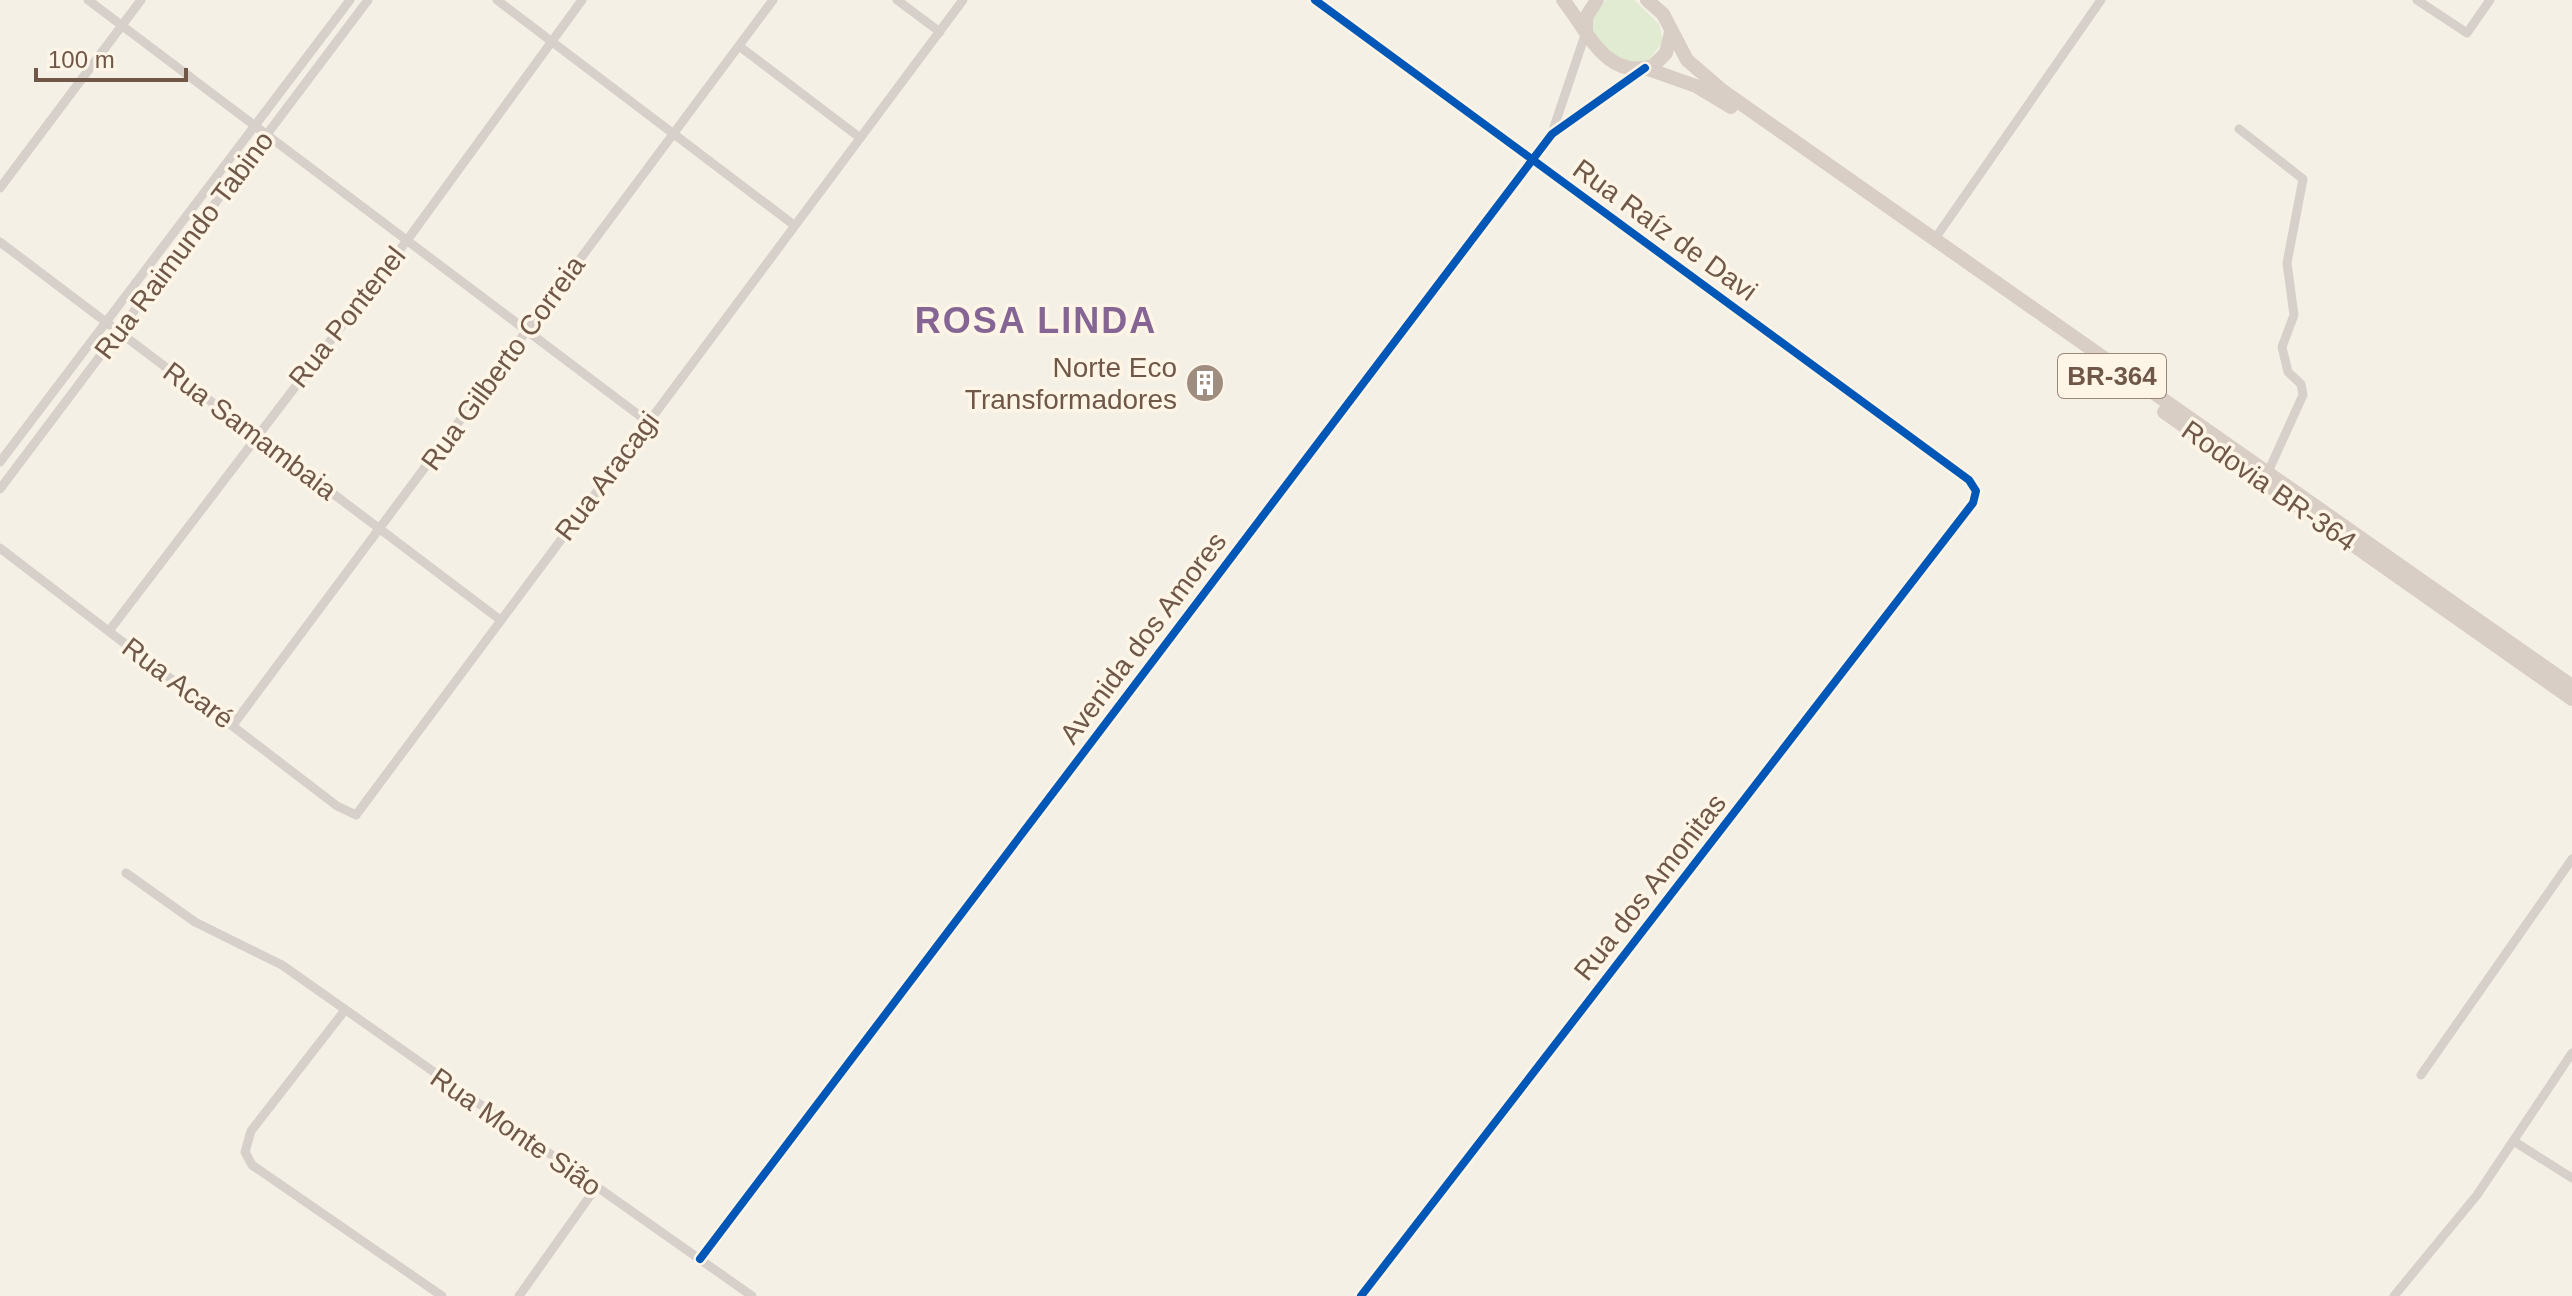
<svg xmlns="http://www.w3.org/2000/svg" width="2572" height="1296" font-family="Arial,sans-serif">
<style>
.green{fill:#e0ebd1}
.lines{fill:none;stroke-linecap:round;stroke-linejoin:round}
.minor{stroke:#d7cfc9;stroke-width:9}
.trunk{stroke:#d8cec6;stroke-width:14}
.cycleway-casing{stroke:#fef5e6;stroke-width:13}
.cycleway{stroke:#0057b8;stroke-width:8}
.labels{text-anchor:middle;dominant-baseline:central;stroke-width:7;stroke-linejoin:round;paint-order:stroke}
.shield{fill:#fef5e6;stroke:#9b8778;stroke-width:2}
.shield-label{font-size:26px;font-weight:bold;fill:#705849}
.street-label{font-size:28px;fill:#705849;stroke:#fef5e6}
.poi-label{font-size:28px;fill:#705849;stroke:#fef5e6;text-anchor:end}
.district-label{font-size:36px;font-weight:bold;letter-spacing:2px;fill:#856593;stroke:#fef5e6}
</style>
<rect width="100%" height="100%" fill="#f5f0e6"/>
<path class="green" d="M1606 0H1634L1659 24 1663 41 1648 61C1620 66 1605 52 1590 30L1592 18Z"/>
<g class="lines">
<path class="minor" d="M88 0 648 422
M497 0 794 225
M897 0 940 32
M1315 0 1969 480 1976 491 1973 503 1361 1296
M2417 0 2467 33 2490 0
M739 46 859 137
M2239 129 2303 179 2287 263 2294 315 2282 347 2288 372 2301 384 2303 395 2268 472
M1553 130 1586 32
M0 188 141 0
M1934 240 2101 0
M0 242 499 619
M0 462 350 0
M0 489 368 0
M0 548 337 806 356 815 963 0
M109 631 408 239 582 0
M233 725 773 0
M126 873 195 922 282 965 752 1296
M345 1010 251 1131 245 1152 252 1165 442 1296
M2421 1075 2572 859
M2515 1142 2572 1178
M700 1259 1552 134 1642 70
M519 1296 595 1189
M2394 1296 2477 1195 2572 1053"/>
<path class="trunk" d="M1563 0C1587 29 1605 81 1653 66L1666 53 1671 32
M1647 0 1663 14 1687 60 1723 91 2572 686
M1586 32V17L1597 0
M1645 68 1696 86 1731 107
M2164 412 2572 699"/>
<g class="cycleway-casing">
<path id="cycleway" d="M1315 0 1969 480 1976 491 1973 503 1361 1296
M700 1259 1552 134 1645 68"/>
</g>
<use href="#cycleway" class="cycleway"/>
</g>
<defs>
<g id="building-disc" transform="scale(2)"><circle r="9.5" fill="#9f8d80" stroke="#fef5e6"/><path d="M-4-6H4V6H1V3H-1V6H-4ZM-2.5-4.3h1.7v1.8h-1.7ZM.8-4.3h1.7v1.8H.8ZM-2.5-1h1.7V.8h-1.7ZM.8-1h1.7V.8H.8Z" fill="#fff"/></g>
</defs>
<g fill-rule="evenodd">
<use href="#building-disc" x="1205" y="383"/>
</g>
<g class="labels">
<rect class="shield" x="2058" y="354" width="108" height="44" rx="6"/>
<g class="shield-label">
<text x="2112" y="376">BR-364</text>
</g>
<g class="street-label">
<text transform="translate(1665 230) rotate(36)">Rua Raíz de Davi</text>
<text transform="translate(184 245) rotate(-53)">Rua Raimundo Tabino</text>
<text transform="translate(347 317) rotate(-52)">Rua Pontenel</text>
<text transform="translate(503 363) rotate(-54)">Rua Gilberto Correia</text>
<text transform="translate(250 431) rotate(37)">Rua Samambaia</text>
<text transform="translate(607 476) rotate(-53)">Rua Aracagi</text>
<text transform="translate(2269 486) rotate(35)">Rodovia BR-364</text>
<text transform="translate(1143 638) rotate(-53)">Avenida dos Amores</text>
<text transform="translate(178 683) rotate(37)">Rua Acaré</text>
<text transform="translate(1650 887) rotate(-52)">Rua dos Amonitas</text>
<text transform="translate(516 1132) rotate(35)">Rua Monte Sião</text>
</g>
<g class="poi-label">
<text x="1177" y="367">Norte Eco<tspan x="1177" dy="32">Transformadores</tspan></text>
</g>
<g class="district-label">
<text x="1036" y="320">ROSA LINDA</text>
</g>
</g>
<path d="M36 68v12h150v-12" fill="none" stroke="#705849" stroke-width="4"/>
<text x="48" y="68" font-size="24" fill="#705849" stroke="#fef5e6" stroke-width="6" paint-order="stroke">100 m</text>
</svg>
